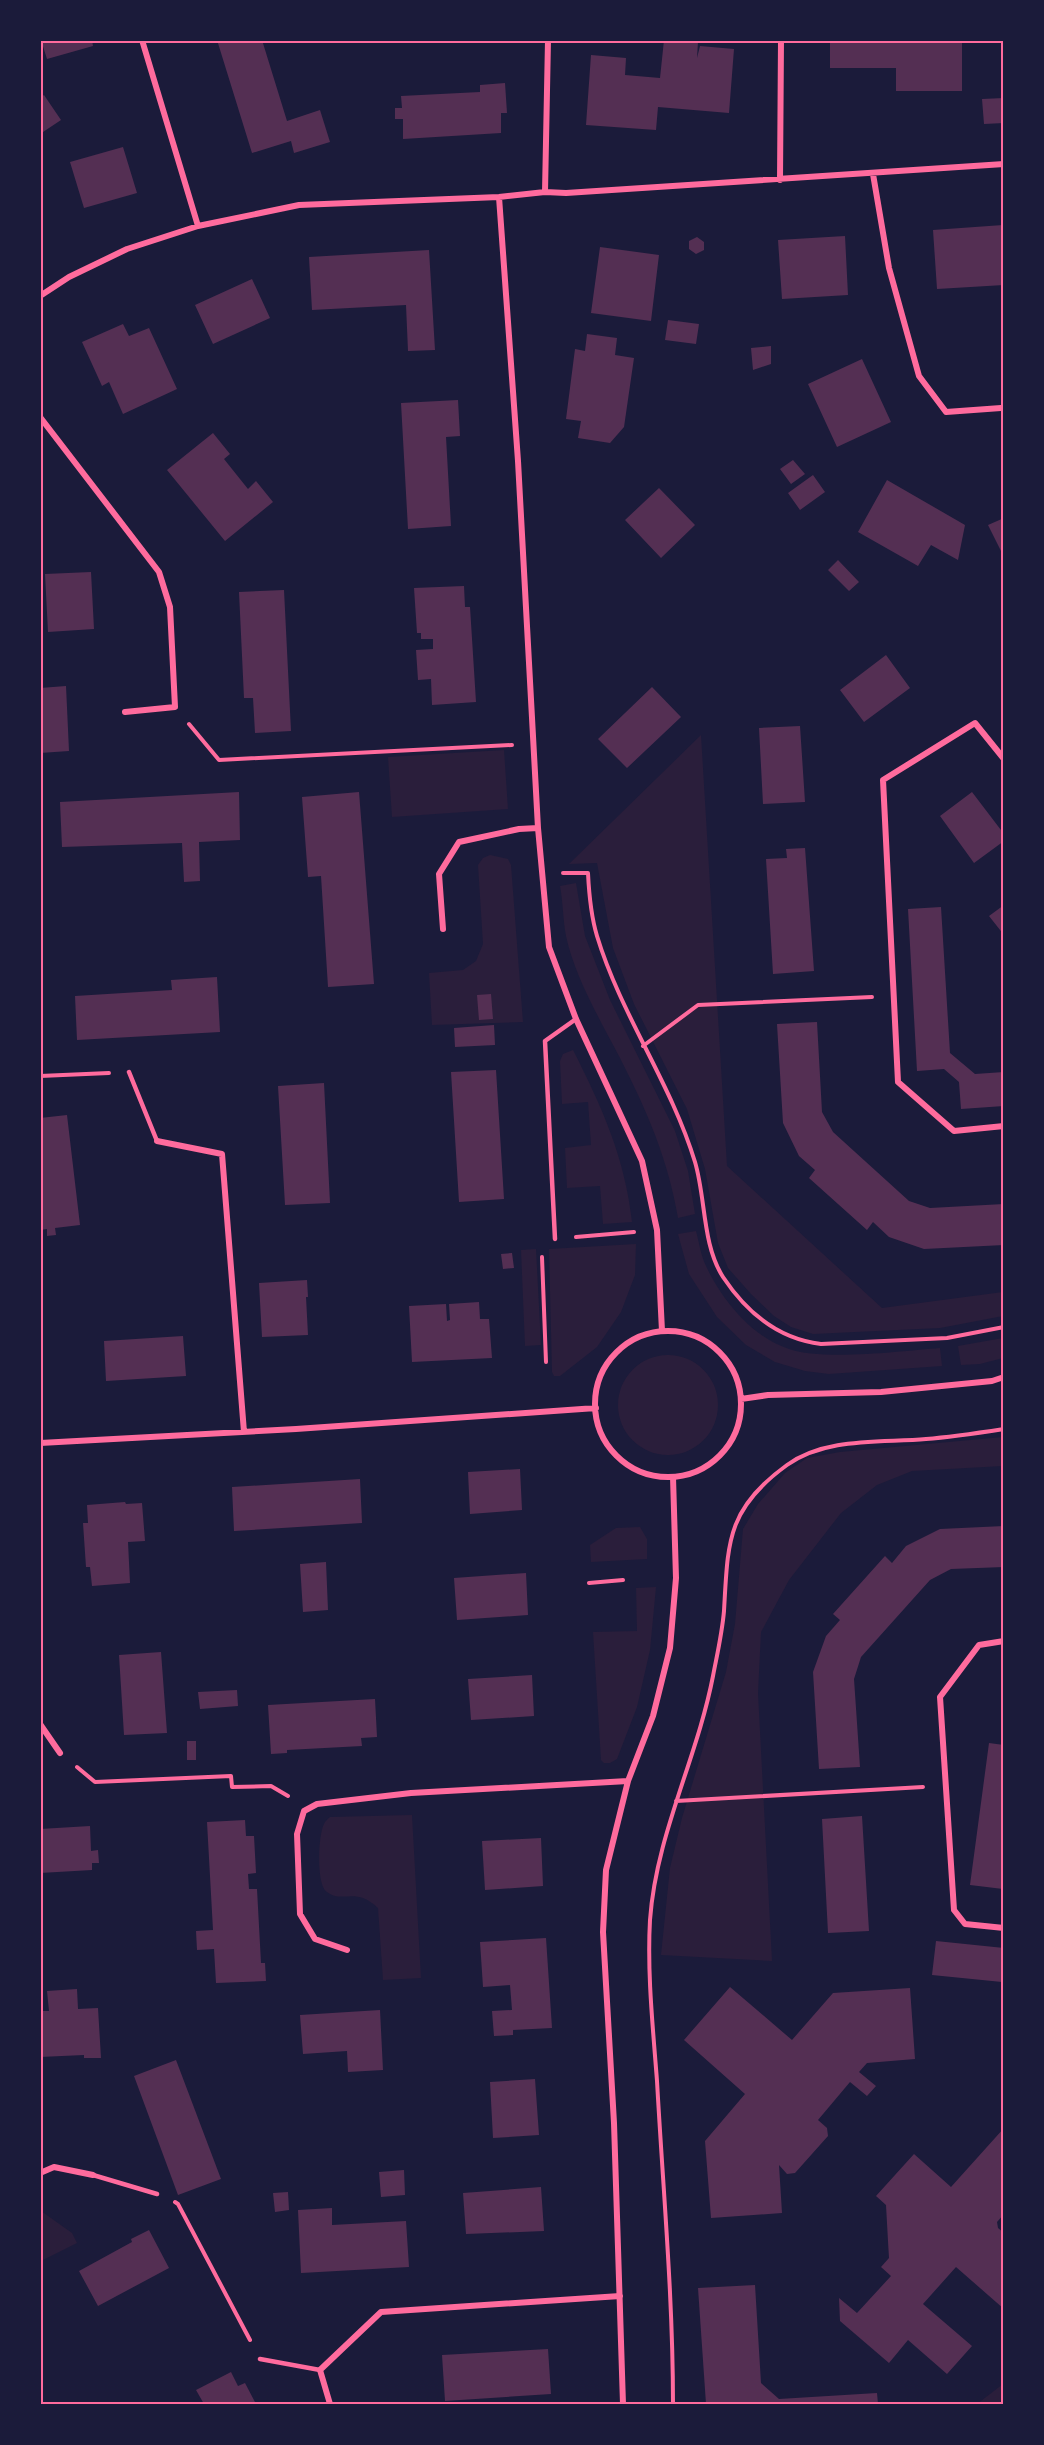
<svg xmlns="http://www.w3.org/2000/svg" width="1044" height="2445" font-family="'Archivo Narrow',sans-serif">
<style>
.green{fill:#2a1e3b}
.building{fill:#542f53}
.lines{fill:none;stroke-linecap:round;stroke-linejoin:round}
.path{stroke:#ff6b9d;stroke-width:4}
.service{stroke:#ff6b9d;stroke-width:4.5}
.minor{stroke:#ff6b9d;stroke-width:6}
.neatline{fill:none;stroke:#ff6b9d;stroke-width:2}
</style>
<rect width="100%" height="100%" fill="#1b1b3a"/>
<path class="green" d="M701 735 727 1166 882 1308 1003 1292V1316L940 1328 813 1334 791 1327 774 1316 751 1294 728 1268 718 1243 705 1169 687 1109 634 1004 613 948 597 863 569 864Z
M504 750 508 809 392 817 388 757Z
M490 855 508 859 511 865 523 1022 432 1025 429 973 463 970 476 961 483 944 478 865 483 858Z
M576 883 585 936 610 1000 675 1131 688 1171 695 1214 678 1218C668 1159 647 1111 620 1058 601 1022 574 975 566 936 563 920 563 902 560 886Z
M573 1050C602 1107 625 1158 632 1222L603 1224 600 1186 567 1188 565 1148 591 1145 588 1102 562 1104 560 1061 563 1054Z
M696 1231C699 1242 701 1256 706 1266 722 1300 752 1337 789 1349 823 1361 903 1351 940 1348L942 1366 829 1374 805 1371 775 1362 746 1345 717 1317 689 1274 678 1234Z
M636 1244 635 1275 621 1312 597 1347 560 1376H554L552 1372 549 1249Z
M536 1249 541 1345 525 1346 521 1250Z
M1003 1338V1358L980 1364 961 1365 958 1346Z
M618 1405a50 50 0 1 1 100 0a50 50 0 1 1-100 0Z
M1003 1437V1466L912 1471 877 1485 841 1513 789 1580 761 1632 758 1693 772 1961 661 1955 670 1868 682 1818 726 1672 735 1624 743 1529 758 1504 785 1473 807 1458 840 1452Z
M640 1527 647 1539V1559L591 1562 590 1545 616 1528Z
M656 1587 650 1650 637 1707 617 1759 610 1763H604L601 1760 593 1632 637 1631 636 1588Z
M412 1815 421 1978 383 1980 378 1908C355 1886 343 1904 327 1892 316 1885 318 1835 324 1824 325 1821 328 1819 330 1817Z
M41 2211 72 2233 77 2243 41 2261Z
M1003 2384V2404H977Z"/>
<path class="building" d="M41 40H92L93 46 47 59Z
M217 40H262L287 121 320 110 330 142 294 153 291 141 252 153Z
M664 40 698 42 697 58 700 46 734 49 729 113 658 107 656 130 586 125 591 55 626 58 625 75 660 78Z
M830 40H962V91H896V68H830Z
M505 83 507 113H501V133L403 139V119H395V108H402L401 96 480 92V85Z
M44 95 61 120 40 134V98Z
M1004 98V123L984 124 982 99Z
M123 147 137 193 84 208 70 162Z
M1003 225 1004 285 937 289 933 230Z
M845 236 848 295 782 299 778 240Z
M697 237 704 242V250L696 254 689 249V241Z
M600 247 659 255 651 321 591 313Z
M429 250 435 350 408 351 406 305 312 310 309 257Z
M252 279 270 318 213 344 195 305Z
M668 320 699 324 696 344 665 340Z
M123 324 129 336 149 328 177 389 123 414 109 382 102 386 82 342Z
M587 334 617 338 615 355 634 358 624 427 610 443 578 438 581 421 566 419 575 349 585 351Z
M771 346V364L753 370 751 348Z
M862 359 891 422 837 447 808 384Z
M458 400 460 436 446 437 451 526 408 529 401 403Z
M213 433 230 454 224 459 248 489 256 481 273 502 225 541 167 470Z
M793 460 805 474 791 484 780 469Z
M813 475 825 492 800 510 788 493Z
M887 480 965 525 958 560 931 545 918 566 858 532Z
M659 488 695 525 661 558 625 520Z
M1004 518V557L988 525Z
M838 560 859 582 849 591 828 570Z
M91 572 94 629 48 632 45 574Z
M464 586 465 607H470L476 702 432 705 431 679 418 680 416 650 433 649V639H421V633H417L414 588Z
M284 590 291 731 255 733 253 698H244L239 592Z
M886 655 910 688 864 722 840 690Z
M66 686 69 751 40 753V688Z
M652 687 681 717 627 768 598 739Z
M800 726 805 802 763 804 759 728Z
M239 792 240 840 199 842 200 881 184 882 182 843 62 847 60 802Z
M359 792 374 984 328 987 321 876 308 877 302 797Z
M972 792 1004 834V841L974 863 940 816Z
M805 848 814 971 773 974 766 859 787 858 786 849Z
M1004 905V935L989 916Z
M941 907 950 1053 975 1074 1004 1072V1106L961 1109 959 1082 944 1069 917 1071 908 909Z
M217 977 220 1032 77 1040 75 996 172 990 171 980Z
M491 994 493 1019 479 1020 477 995Z
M817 1022 822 1112 833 1132 909 1201 930 1208 1004 1204V1245L924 1249 889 1237 873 1222 867 1230 809 1178 815 1170 799 1156 783 1123 777 1024Z
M494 1025 495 1045 455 1047 454 1028Z
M496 1070 504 1199 459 1202 451 1072Z
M324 1083 330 1203 285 1205 278 1086Z
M67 1115 80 1225 55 1228 56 1235 47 1236V1229L40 1230V1118Z
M512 1253 514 1268 503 1269 501 1254Z
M307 1280 308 1297H306L308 1335 262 1337 259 1283Z
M479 1302 480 1319H489L492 1358 412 1362 409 1306 446 1304 447 1321 450 1320 449 1304Z
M183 1336 186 1376 106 1381 104 1341Z
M520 1469 522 1510 470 1514 468 1472Z
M360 1479 362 1523 234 1531 232 1487Z
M125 1502 126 1504 142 1503 145 1541 128 1542 130 1583 92 1586 90 1567H86L83 1523H88L87 1505Z
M1004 1526V1567L951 1569 930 1580 861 1657 854 1679 860 1767 819 1769 813 1672 826 1636 840 1620 833 1614 885 1556 892 1563 906 1546 940 1529Z
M326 1562 328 1610 303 1612 300 1564Z
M526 1573 528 1615 457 1620 454 1578Z
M161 1652 167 1733 124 1735 119 1655Z
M532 1675 534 1716 471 1720 468 1679Z
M237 1690 238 1706 200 1709 198 1692Z
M375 1699 377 1737 361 1738 362 1746 287 1750V1753L271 1754 268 1705Z
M187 1741H196V1760H187Z
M989 1743 1004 1745 1003 1889 970 1885Z
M862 1816 869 1931 828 1933 822 1819Z
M245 1820 246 1836H254L256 1873 248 1874 249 1889H257L261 1963H265L266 1981 216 1983 214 1949 197 1950 196 1931 213 1930 207 1822Z
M90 1826 91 1851 98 1850 99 1863H92V1870L40 1873V1829Z
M541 1838 543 1886 485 1890 482 1841Z
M546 1938 552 2028 513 2030V2035L494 2036 492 2011 512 2010 510 1985 483 1987 480 1942Z
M936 1941 1004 1948 1002 1982 932 1975Z
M730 1987 792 2040 833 1993 910 1988 915 2059 867 2063 859 2072 876 2086 867 2096 850 2082 818 2120 827 2128 828 2136 795 2173 787 2174 779 2165 782 2213 711 2218 705 2141 745 2094 684 2040Z
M77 1989 78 2009 98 2008 101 2058H84V2055L40 2057V2011H49L47 1991Z
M380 2010 383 2070 348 2072 347 2051 303 2054 300 2015Z
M176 2060 221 2179 178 2195 134 2076Z
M535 2079 539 2135 493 2138 490 2082Z
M1004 2128V2214L997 2222 998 2228 1004 2233V2309L956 2267 923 2304 972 2346 947 2374 908 2340 889 2363 840 2321 839 2298 857 2313 891 2276 881 2267 889 2258 888 2241 886 2205 876 2196 914 2154 951 2187Z
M404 2170 405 2195 381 2197 379 2172Z
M541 2187 544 2231 466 2234 463 2193Z
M288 2192 289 2210 275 2212 273 2193Z
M332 2208V2225L406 2221 409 2267 301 2273 298 2210Z
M149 2230 169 2268 98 2306 79 2271 132 2242 131 2239Z
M755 2285 761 2383 779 2399 877 2393 878 2404H706L698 2288Z
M548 2349 551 2394 445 2401 442 2355Z
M231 2372 238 2386 245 2383 256 2404H204L196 2390Z"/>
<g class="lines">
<path class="path" d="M189 724 219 760 512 745
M563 873H588C589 894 591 916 597 936 621 1015 671 1083 695 1162 706 1199 702 1244 723 1277 747 1313 778 1339 821 1344L947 1338 1004 1327
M643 1046 698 1005 872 997
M40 1076 109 1073
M576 1237 634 1232
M542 1257 546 1362
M589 1583 623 1580
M77 1767 95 1782 231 1776 232 1787 271 1786 288 1796
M676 1801 923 1787
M175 2202 178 2204 250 2340
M673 2404C673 2296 663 2189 657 2081 653 2028 647 1973 650 1920 656 1835 697 1759 713 1676 717 1655 722 1634 724 1611 728 1543 726 1509 787 1465 826 1437 881 1443 926 1439 952 1437 978 1433 1004 1429"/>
<path class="service" d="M129 1072 157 1141
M555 1239 545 1041 576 1019
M93 2175 157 2194
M260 2359 320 2370"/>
<path class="minor" d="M142 40 198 226
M873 174 889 268 919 376 946 412 1001 408
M780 180 781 40
M545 192 548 40
M499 197 518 461 538 828 549 947 576 1019 642 1161 657 1230 662 1331
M40 296 69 277 127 249 198 226 299 205 499 197 545 192 566 193 1004 164
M40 417 159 572 170 607 175 707 125 712
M1004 759 975 723 883 780 898 1082 954 1131 1004 1126
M443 929 439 874 459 842 519 829 538 828
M157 1141 222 1154 244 1432
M595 1404a73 73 0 1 1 146 0a73 73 0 1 1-146 0Z
M741 1399 768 1395 881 1392 992 1381 1004 1377
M40 1443 296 1429 596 1408
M1004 1641 979 1645 940 1697 954 1910 965 1924 1004 1928
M40 1724 60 1753
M347 1950 315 1939 300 1914 297 1834 304 1811 317 1804 411 1793 628 1781
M40 2173 54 2167 93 2175
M330 2404 320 2370 381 2312 620 2296
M623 2404 614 2123 603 1932 606 1870 628 1781 653 1716 670 1648 676 1578 673 1477"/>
</g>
<rect width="1044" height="2445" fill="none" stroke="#1b1b3a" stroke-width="84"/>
<rect x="42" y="42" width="960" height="2361" class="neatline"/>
</svg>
